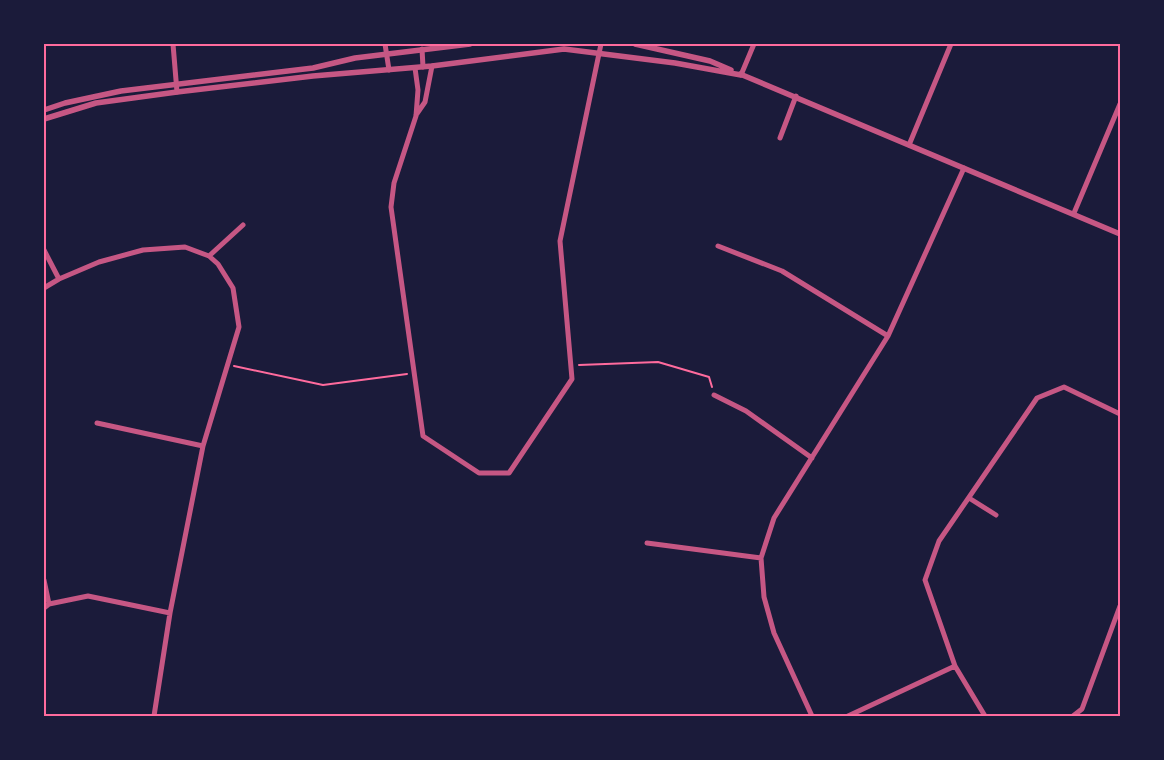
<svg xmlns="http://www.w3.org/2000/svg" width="1164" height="760" font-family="'DejaVu Sans',sans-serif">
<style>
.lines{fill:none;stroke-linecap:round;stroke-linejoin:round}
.path{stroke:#ff6b9d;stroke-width:2}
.minor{stroke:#c65784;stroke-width:5}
.tertiary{stroke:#c65784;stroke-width:5.5}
.neatline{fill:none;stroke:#ff6b9d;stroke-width:2}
</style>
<rect width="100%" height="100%" fill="#1b1b3a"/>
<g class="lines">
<path class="path" d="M579 365 658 362 709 377 712 387
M234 366 323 385 407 374"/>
<path class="minor" d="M173 44 177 92
M385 44 389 70
M422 49 423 67
M415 68 418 90 416 116 394 183 391 207 423 436 479 473H509L572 379 560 241 601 44
M741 75 754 44
M416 115 425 102 432 66
M780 138 796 96
M909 145 951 44
M1074 213 1120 104
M718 246 782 271 888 336
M44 250 59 279
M209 256 243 225
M44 288 59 279 99 262 143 250 185 247 209 256 218 264 233 288 239 327 203 446 170 613 154 716
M714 395 746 411 812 458
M97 423 203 446
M969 498 996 515
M647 543 761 558
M44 580 49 604
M44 608 49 604 88 596 170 613
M812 716 774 633 764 597 761 558 774 518 888 336 964 168
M848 716 955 666
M985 716 955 666 925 580 939 541 1037 398 1064 387 1120 414
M1073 716 1082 709 1120 606"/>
<path class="tertiary" d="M635 44 710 61 731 70
M740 74 1120 234
M44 110 65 103 121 91 313 68 355 58 470 44
M44 119 96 103 177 92 313 76 432 66 564 49 675 63 741 75"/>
</g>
<rect width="1164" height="760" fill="none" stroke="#1b1b3a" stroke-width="90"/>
<rect x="45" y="45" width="1074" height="670" class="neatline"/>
</svg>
